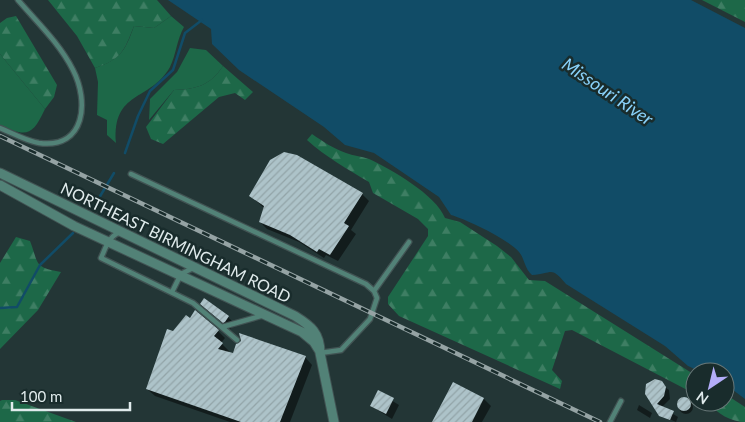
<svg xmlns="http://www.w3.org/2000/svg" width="745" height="422" font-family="Lato,sans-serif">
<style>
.green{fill:#1d6848}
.forest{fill:url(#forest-firs)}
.water{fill:#114c67}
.shadow{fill:#0007}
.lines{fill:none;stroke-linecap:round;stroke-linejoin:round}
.stream{stroke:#114c67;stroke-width:2.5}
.building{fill:url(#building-hatch)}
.service-casing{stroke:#415353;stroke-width:7}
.minor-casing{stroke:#415353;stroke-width:11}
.service{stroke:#528277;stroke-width:4.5}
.minor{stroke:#528277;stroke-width:9}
.rail-casing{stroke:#95a3a4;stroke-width:4.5}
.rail{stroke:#192c2c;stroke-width:2.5;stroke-dasharray:8;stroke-linecap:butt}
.labels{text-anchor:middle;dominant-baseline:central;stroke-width:5;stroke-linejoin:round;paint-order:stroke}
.street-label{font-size:16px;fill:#e0ebec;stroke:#192c2c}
.water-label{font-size:18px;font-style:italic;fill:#89d1f9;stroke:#192c2c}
</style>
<defs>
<pattern id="forest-firs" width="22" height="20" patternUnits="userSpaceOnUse" patternTransform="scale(1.25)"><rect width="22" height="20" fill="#1d6848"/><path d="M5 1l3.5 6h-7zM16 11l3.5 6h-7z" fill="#3e7e63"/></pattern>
<pattern id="building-hatch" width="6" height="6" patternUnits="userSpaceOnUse" patternTransform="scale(1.25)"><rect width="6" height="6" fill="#adc3c9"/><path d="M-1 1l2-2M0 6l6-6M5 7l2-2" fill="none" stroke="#92a4a8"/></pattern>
</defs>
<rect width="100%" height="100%" fill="#233636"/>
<path class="green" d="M171 16 184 27C177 39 176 55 170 67 150 102 112 90 116 143L107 135V120L97 115 98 82 95 68C121 59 125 51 134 26L154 28Z
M190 48 206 50 223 66C210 86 196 89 174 90L149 120 150 99 177 72Z
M0 54 45 109C32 137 26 137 0 125Z"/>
<path class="forest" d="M48 0H157L171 16 154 28 134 26C124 51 122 59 95 68L77 36Z
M702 0H745V22Z
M16 16 57 85 54 97 45 109 0 54V23L7 18Z
M223 66 253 92 245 100 235 93 219 97 163 144 151 139 146 127 174 90C196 89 210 86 223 66Z
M312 134C322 141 334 149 346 153 353 156 361 156 369 159 391 169 436 195 445 218L460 222 497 246 511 257 529 280 545 281 695 375V394L572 330 565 331 552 370 562 381 560 389 399 316 388 304V297L428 236V229L418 219 373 193 369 182C347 169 326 157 307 140Z
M16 237 30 241C39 264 33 267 61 272L38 310 0 349V263Z
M725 394 745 407V422C732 422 716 414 709 402H725Z
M2 400H15L76 422H0V401Z"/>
<path class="water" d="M168 0H691L745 28V399L725 384V372H701L688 366 665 346 566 284C550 265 553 274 532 275 524 268 525 259 519 252 508 239 468 220 451 215L439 197 374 153 345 145 324 127 239 70 212 44 211 29Z"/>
<path class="shadow" d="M362 194 369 201 351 230 356 234 338 261 326 255 324 258 299 242 267 229 260 222 264 208 251 196Z
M204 300 228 317 235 324 230 329 209 310Z
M218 331 225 338 221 343 229 351 228 353 305 357 312 365 290 422H230L155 396 147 389 174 333Z
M655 380 669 390 670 399 662 407 678 417 676 422 660 415 646 394V387L649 382Z
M378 392 399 405 392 419 371 406Z
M484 399 491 406 482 422H436Z
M679 407a7 7 0 1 1 14 0a7 7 0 1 1-14 0Z
M639 405 652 413 650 418 637 410Z"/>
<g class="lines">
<path class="stream" d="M125 153 138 116 150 91 173 70 185 33 202 20
M93 208 114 173
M0 308 17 307 40 265 73 233"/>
</g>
<path class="building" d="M284 152 297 155 363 193 344 223 349 226 330 255 319 249 317 252 290 235 259 222 264 206 249 196 270 160Z
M204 298 229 316 225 322 223 323 200 304Z
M195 310 219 330 214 336 223 343 218 349 233 353 236 344 241 341 239 333 306 356 280 422H241L146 389 167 329 173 331 186 315 190 318Z
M655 379 662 381 666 387 664 396 657 404 674 411 670 420 659 416 645 394 646 384Z
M453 382 484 398 472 422H432Z
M378 390 394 398 386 414 370 406Z
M677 404a7 7 0 1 1 14 0a7 7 0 1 1-14 0Z"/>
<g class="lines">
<g class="service-casing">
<path id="service" d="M0 128C12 133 26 141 39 143 86 149 89 101 73 70 60 44 37 22 18 0
M131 174 366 284 374 291 377 298 370 319 341 350 320 353
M120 232C108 237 106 247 101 258L193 303 237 340
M374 291 409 242
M172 292 181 274 193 268
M222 327 264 315
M610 422 621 401"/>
</g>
<g class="minor-casing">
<path id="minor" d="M0 173 295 316C311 326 320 333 320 353L334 422
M0 185 74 226 302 332 314 342 319 350"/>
</g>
<use href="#service" class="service"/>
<use href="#minor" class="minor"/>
<g class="rail-casing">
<path id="rail" d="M0 136 600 422"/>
</g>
<use href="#rail" class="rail"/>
</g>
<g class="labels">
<g class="street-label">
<text transform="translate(176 242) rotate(26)">NORTHEAST BIRMINGHAM ROAD</text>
</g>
<g class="water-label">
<text transform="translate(608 91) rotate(34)">Missouri River</text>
</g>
</g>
<g transform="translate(710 387) rotate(215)"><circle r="24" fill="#192c2c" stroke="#697879"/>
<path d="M0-4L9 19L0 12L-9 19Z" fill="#b3adf9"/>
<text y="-8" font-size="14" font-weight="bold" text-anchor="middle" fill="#e0ebec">N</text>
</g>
<path d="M12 402v8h118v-8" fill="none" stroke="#e0ebec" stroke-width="2.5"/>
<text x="20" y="402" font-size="15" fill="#e0ebec" stroke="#192c2c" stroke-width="4" paint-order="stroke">100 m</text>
</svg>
